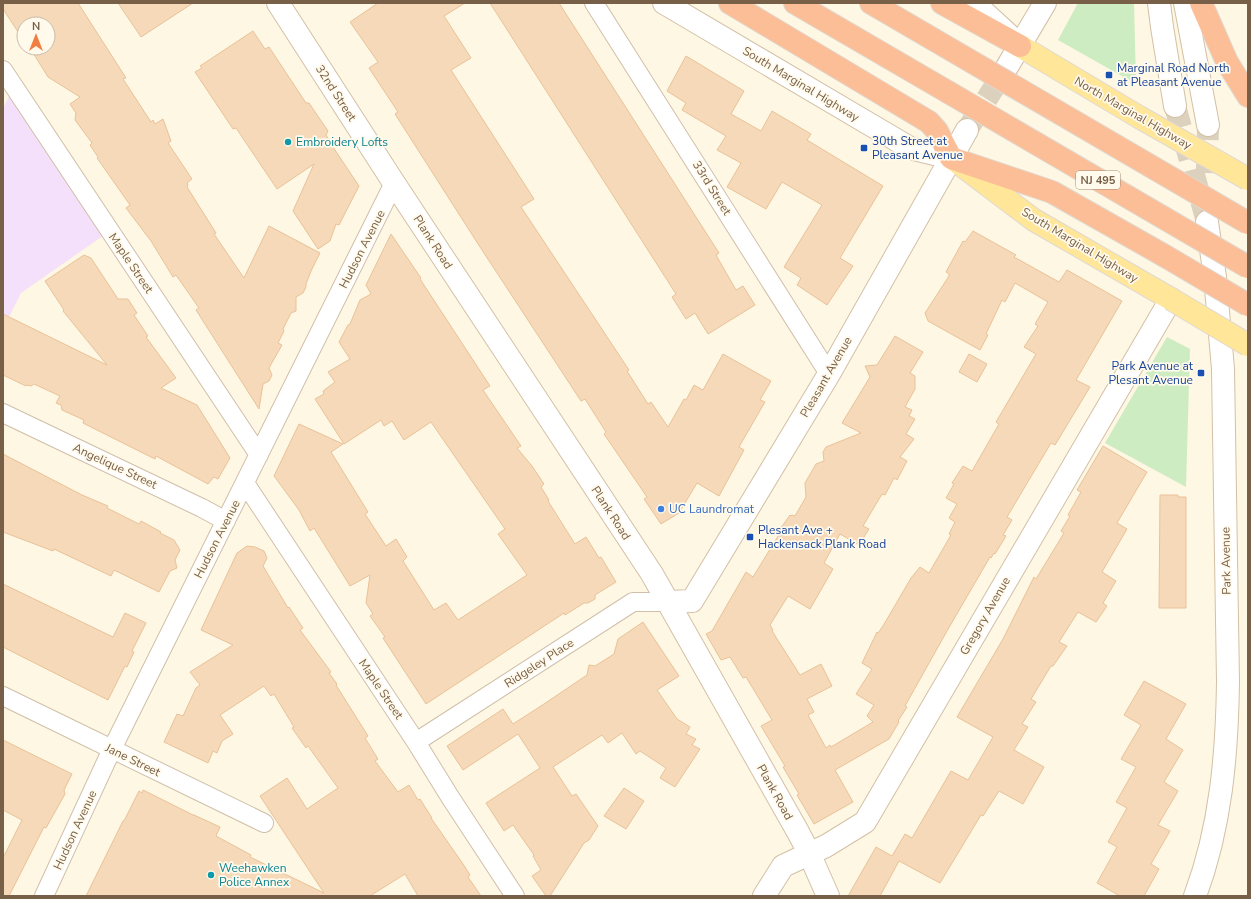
<svg xmlns="http://www.w3.org/2000/svg" width="1251" height="899" font-family="'Nunito Sans',sans-serif">
<style>
.education{fill:#f4e0fa}
.green{fill:#cdecc1}
.building{fill:#f5d9b9;stroke:#e9c298}
.lines{fill:none;stroke-linecap:round;stroke-linejoin:round}
.secondary-tunnel{stroke:#dcd1bc;stroke-width:22;stroke-dasharray:22 11;stroke-linecap:butt}
.street-casing{stroke:#d0bfa9;stroke-width:20}
.secondary-casing{stroke:#d3c0a6;stroke-width:24}
.primary-casing{stroke:#dfd9d3;stroke-width:24}
.highway-casing{stroke:#dfd9d3;stroke-width:24}
.street{stroke:#fff;stroke-width:18}
.secondary{stroke:#fff;stroke-width:22}
.primary{stroke:#ffe699;stroke-width:22}
.highway{stroke:#fcbe96;stroke-width:22}
.primary-bridge-casing{stroke:#dfd9d3;stroke-width:24;stroke-linecap:butt}
.highway-bridge-casing{stroke:#dfd9d3;stroke-width:24;stroke-linecap:butt}
.primary-bridge{stroke:#ffe699;stroke-width:22}
.highway-bridge{stroke:#fcbe96;stroke-width:22}
.transit-dot{fill:#1a4fb4;stroke:#fffaeb;stroke-width:1.5}
.culture-dot{fill:#0f9aa8;stroke:#fffaeb;stroke-width:1.5}
.shop-dot{fill:#3f7fe0;stroke:#fffaeb;stroke-width:1.5}
.labels{text-anchor:middle;dominant-baseline:central;stroke-width:3.5;stroke-linejoin:round;paint-order:stroke}
.shield{fill:#fffaeb;stroke:#a08e78;stroke-width:1}
.shield-label{font-size:11px;font-weight:bold;fill:#785f47}
.transit-label{font-size:12px;fill:#164399;stroke:#fffaeb;text-anchor:start}
.street-label{font-size:12px;fill:#785f47;stroke:#fffaeb}
.culture-label{font-size:12px;fill:#0d838f;stroke:#fffaeb;text-anchor:start}
.shop-label{font-size:12px;fill:#366cbe;stroke:#fffaeb;text-anchor:start}
</style>
<rect width="100%" height="100%" fill="#fef7e3"/>
<path class="education" d="M14 87 110 231 21 293 3 329V108Z"/>
<path class="green" d="M1078 3H1134L1136 84 1058 40Z
M1167 337 1190 349 1186 487 1105 443Z"/>
<path class="building" d="M3 3H78L126 78 123 79 151 122 153 120 155 124 163 119 171 141 168 143 192 179 187 183 188 185 187 187 216 233 214 234 244 278 269 226 320 253 311 271 306 284V287L303 293 296 297V311L291 313 283 329 284 331 278 343 282 345 269 368 272 375 269 381 263 384 259 409 196 310 199 308 176 275 173 277 151 241 126 208 130 205 97 158 98 157 90 145 92 143 75 120 76 113 70 104 80 97 48 77 30 48H48V24H24V37L22 38 3 9Z
M118 3H193L141 37Z
M378 3H465L444 16 471 58 451 70 534 199 521 207 629 370 627 371 648 404 651 402 668 427 684 399 686 400 694 385 703 390 723 354 771 381 760 400 765 402 739 447 744 450 719 496 697 483 679 513 661 524 644 499 647 497 604 434 606 432 585 399 581 401 480 247 395 114 398 112 369 68 378 62 350 22Z
M490 3H559L719 253 716 255 736 290 743 286 755 305 708 334 695 313 686 319 672 297 676 294Z
M253 31 265 49 269 47 306 103H309L328 131 326 135 335 150 359 186 339 225 336 224 330 241 318 249 293 211 314 164 277 189 236 128 233 129 195 72 202 68 200 66Z
M686 56 744 91 731 114 761 131 772 111 811 134 807 140 883 186 840 258 853 266 827 305 797 285 801 278 784 267 822 205 782 182 766 209 727 187 741 163 717 150 726 136 682 110 686 103 667 91Z
M973 231 1016 255 1014 257 1059 282 1067 270 1122 301 1076 380 1090 387 1055 445 1051 443 1007 517 1012 520 1003 535 1006 536 995 554 994 553 991 558 990 557 947 631 905 706 907 707 898 721 899 722 889 739 835 770 853 802 814 824 797 795 799 794 783 767 785 766 761 726 772 720 746 677 743 678 730 657 721 660 706 634 712 631 746 572 753 577 780 533 778 532 790 515 791 516 792 515 795 516 806 497 805 483 816 464 824 461 823 452 826 447 861 433 842 423 870 377 865 366 877 365 895 336 923 352 910 373 915 376V389L905 407 912 410 909 416 915 419 906 434 914 439 900 457 907 461 897 480 894 478 885 495 882 494 863 526 869 529 859 545 840 534 824 563 833 569 810 609 788 596 770 625 773 630 772 631 800 675 821 664 832 686 807 699 814 712 808 715 826 748 830 745 831 747 873 722 867 716 874 705 856 694 872 669 862 663 877 632 878 633 883 626 911 578 920 567 929 573 951 535 949 534 955 522 949 518 957 504 946 498 954 484 952 483 963 466 972 471 999 424 996 422 1036 354 1024 347 1038 326 1035 324 1048 302 1015 283 1005 302 1002 300 986 334 988 335 980 350 928 321 925 313 949 276V274L946 272 963 241 965 242Z
M391 234 421 278 420 279 490 386 483 390 521 446 517 448 532 466 544 484 541 487 549 500 548 501 575 544 586 537 599 558 601 557 616 582 595 595V599L588 603H584L565 615 564 613 426 704 383 638 385 637 370 616 373 614 366 603 370 575 350 586 314 528 310 531 299 510 274 476 299 424 343 444 331 452 368 512 365 514 386 546 396 539 407 557 403 561 434 610 446 603 458 620 527 575 498 534 505 529 431 422 404 440 392 421 384 426 381 420 344 444 315 399 324 394 323 391 335 382 328 372 350 359 339 342 348 325 350 324 360 300 371 294 366 285Z
M84 255 91 258 118 299H128L137 313 134 315 148 336 146 337 176 378 161 388 197 405 230 458 218 479 214 477 208 484 156 456 155 459 83 423 84 420 62 410 61 405 56 403 60 396 34 384 31 386 27 385 26 386 3 375V314L107 365 63 311 64 310 45 281Z
M969 354 987 364 977 382 959 372Z
M1103 446 1147 472 1117 523 1127 529 1102 572 1116 581 1103 603 1107 606 1096 622 1078 612 1059 642 1067 646 1053 666H1051L1031 699 1036 702 1022 724 1028 727 1014 750 1044 767 1023 804 999 791 983 816 981 815 940 883 899 861 880 896H848L876 847 892 856 905 834 912 838 951 771 968 780 993 737 957 717 1003 639 1034 577 1036 579 1064 533 1061 531 1070 516 1068 515 1081 492 1077 490Z
M3 454 82 495 108 506 107 508 139 524 141 521 161 532 160 533 174 540 180 550 175 560 177 568 170 571 159 592 114 570 111 576 54 549 53 551 3 532Z
M1160 495H1178V497H1186V608H1159Z
M247 546 255 547 264 551 267 558 263 566 288 608 289 607 303 628 300 630 331 672 329 673 337 684 336 685 368 736 365 738 378 759 375 761 398 792 409 785 418 800 420 799 432 818H431L463 864 470 875 468 877 481 896H418L405 874 370 896H86L123 821H124L139 791 142 793 143 790 193 815H194L220 827 216 836 251 855 250 857 324 893 260 796 287 778 307 809 338 788 308 746 306 748 292 728 294 727 274 694 271 696 264 686 220 715 233 734 222 741 217 753 213 751 208 763 164 742 177 714 183 716 196 688 200 685 190 672 233 645 201 630 237 553Z
M3 584 113 637 125 613 146 623 132 651 134 652 127 667 125 666 108 700 3 647Z
M643 622 679 676 657 690 677 719 690 727 686 734 696 739 692 745 700 749 675 787 660 778 666 768 640 751 636 754 622 733 608 743 602 735 553 767 572 796 576 794 598 826 589 840 584 843 550 896H546L532 876 541 870 533 856 534 855 513 825 504 831 486 803 540 768 518 734 463 770 447 746 503 709 513 724 544 704 587 675 589 665 595 666 614 654 618 639Z
M1144 681 1186 704 1166 739 1183 750 1164 782 1178 791 1158 825 1170 831 1151 864 1159 869 1144 896H1120L1097 883 1117 847 1108 842 1127 808 1116 802 1136 767 1121 759 1141 725 1124 715Z
M3 740 72 774 64 790 65 794 46 828 44 827 9 896H3V858L22 820 3 810Z
M624 788 644 801 626 829 604 816Z"/>
<g class="lines">
<path class="secondary-tunnel" d="M1175 106 1207 222
M969 127 1007 67
M1207 173 1208 125"/>
<g class="street-casing">
<path id="street" d="M594 3 829 374
M3 70 259 455
M3 413 202 508 226 521
M245 483 416 742 450 797 515 896
M3 696 264 823
M416 742 633 602H667
M44 896 112 749 394 183"/>
</g>
<g class="secondary-casing">
<path id="secondary" d="M278 3 394 183 652 574 798 832 809 853 828 896
M664 3 910 148 951 158
M974 3 1010 36
M1159 3 1162 27 1175 106
M1185 3 1208 125
M1007 67 1045 3
M667 602 692 601 829 374 967 130
M764 896 783 866 826 846 865 822 1171 299
M1195 896C1221 827 1227 754 1228 682L1223 369 1215 277 1207 222"/>
</g>
<g class="primary-casing">
<path id="primary" d="M1020 46 1139 117
M957 162 1034 220 1171 299"/>
</g>
<g class="highway-casing">
<path id="highway" d="M730 3 929 122 937 131 951 158 1052 192 1165 256
M795 3 948 92
M871 3 967 59
M942 3 1020 46
M1201 3 1227 62 1248 96"/>
</g>
<use href="#street" class="street"/>
<use href="#secondary" class="secondary"/>
<use href="#primary" class="primary"/>
<use href="#highway" class="highway"/>
<g class="primary-bridge-casing">
<path id="primary-bridge" d="M1139 117 1248 179
M1171 299 1248 345"/>
</g>
<g class="highway-bridge-casing">
<path id="highway-bridge" d="M967 59 1248 223
M948 92 1248 267
M1165 256 1248 305"/>
</g>
<use href="#primary-bridge" class="primary-bridge"/>
<use href="#highway-bridge" class="highway-bridge"/>
</g>
<g class="transit-dot">
<rect x="1105" y="71" width="8" height="8" rx="2"/>
<rect x="860" y="144" width="8" height="8" rx="2"/>
<rect x="1197" y="369" width="8" height="8" rx="2"/>
<rect x="746" y="533" width="8" height="8" rx="2"/>
</g>
<g class="culture-dot">
<circle cx="288" cy="142" r="4"/>
<circle cx="211" cy="875" r="4"/>
</g>
<circle class="shop-dot" cx="661" cy="509" r="4"/>
<g class="labels">
<rect class="shield" x="1076" y="171" width="44" height="18" rx="3"/>
<g class="shield-label">
<text x="1098" y="180">NJ 495</text>
</g>
<g class="transit-label">
<text x="1117" y="68">Marginal Road North<tspan x="1117" dy="14">at Pleasant Avenue</tspan></text>
<text x="872" y="141">30th Street at<tspan x="872" dy="14">Pleasant Avenue</tspan></text>
<text x="1193" y="366" text-anchor="end">Park Avenue at<tspan x="1193" dy="14">Plesant Avenue</tspan></text>
<text x="758" y="530">Plesant Ave +<tspan x="758" dy="14">Hackensack Plank Road</tspan></text>
</g>
<g class="street-label">
<text transform="translate(801 84) rotate(31)">South Marginal Highway</text>
<text transform="translate(336 93) rotate(57)">32nd Street</text>
<text transform="translate(1133 113) rotate(30)">North Marginal Highway</text>
<text transform="translate(712 188) rotate(58)">33rd Street</text>
<text transform="translate(433 242) rotate(57)">Plank Road</text>
<text transform="translate(1080 245) rotate(31)">South Marginal Highway</text>
<text transform="translate(362 249) rotate(-63)">Hudson Avenue</text>
<text transform="translate(131 263) rotate(56)">Maple Street</text>
<text transform="translate(826 377) rotate(-60)">Pleasant Avenue</text>
<text transform="translate(115 466) rotate(25)">Angelique Street</text>
<text transform="translate(611 513) rotate(57)">Plank Road</text>
<text transform="translate(217 539) rotate(-63)">Hudson Avenue</text>
<text transform="translate(1226 561) rotate(-91)">Park Avenue</text>
<text transform="translate(985 616) rotate(-60)">Gregory Avenue</text>
<text transform="translate(539 663) rotate(-33)">Ridgeley Place</text>
<text transform="translate(381 689) rotate(56)">Maple Street</text>
<text transform="translate(133 760) rotate(26)">Jane Street</text>
<text transform="translate(775 792) rotate(61)">Plank Road</text>
<text transform="translate(75 830) rotate(-65)">Hudson Avenue</text>
</g>
<g class="culture-label">
<text x="296" y="142">Embroidery Lofts</text>
<text x="219" y="868">Weehawken<tspan x="219" dy="14">Police Annex</tspan></text>
</g>
<g class="shop-label">
<text x="669" y="509">UC Laundromat</text>
</g>
</g>
<rect width="1251" height="899" fill="none" stroke="#785f47" stroke-width="8"/>
<g transform="translate(36 36)"><circle r="19" fill="#fffaeb" stroke="#c9bca9"/>
<path d="M0-3L7 15L0 10L-7 15Z" fill="#f07e40"/>
<text y="-6" font-size="11" font-weight="bold" text-anchor="middle" fill="#785f47">N</text>
</g>
</svg>
